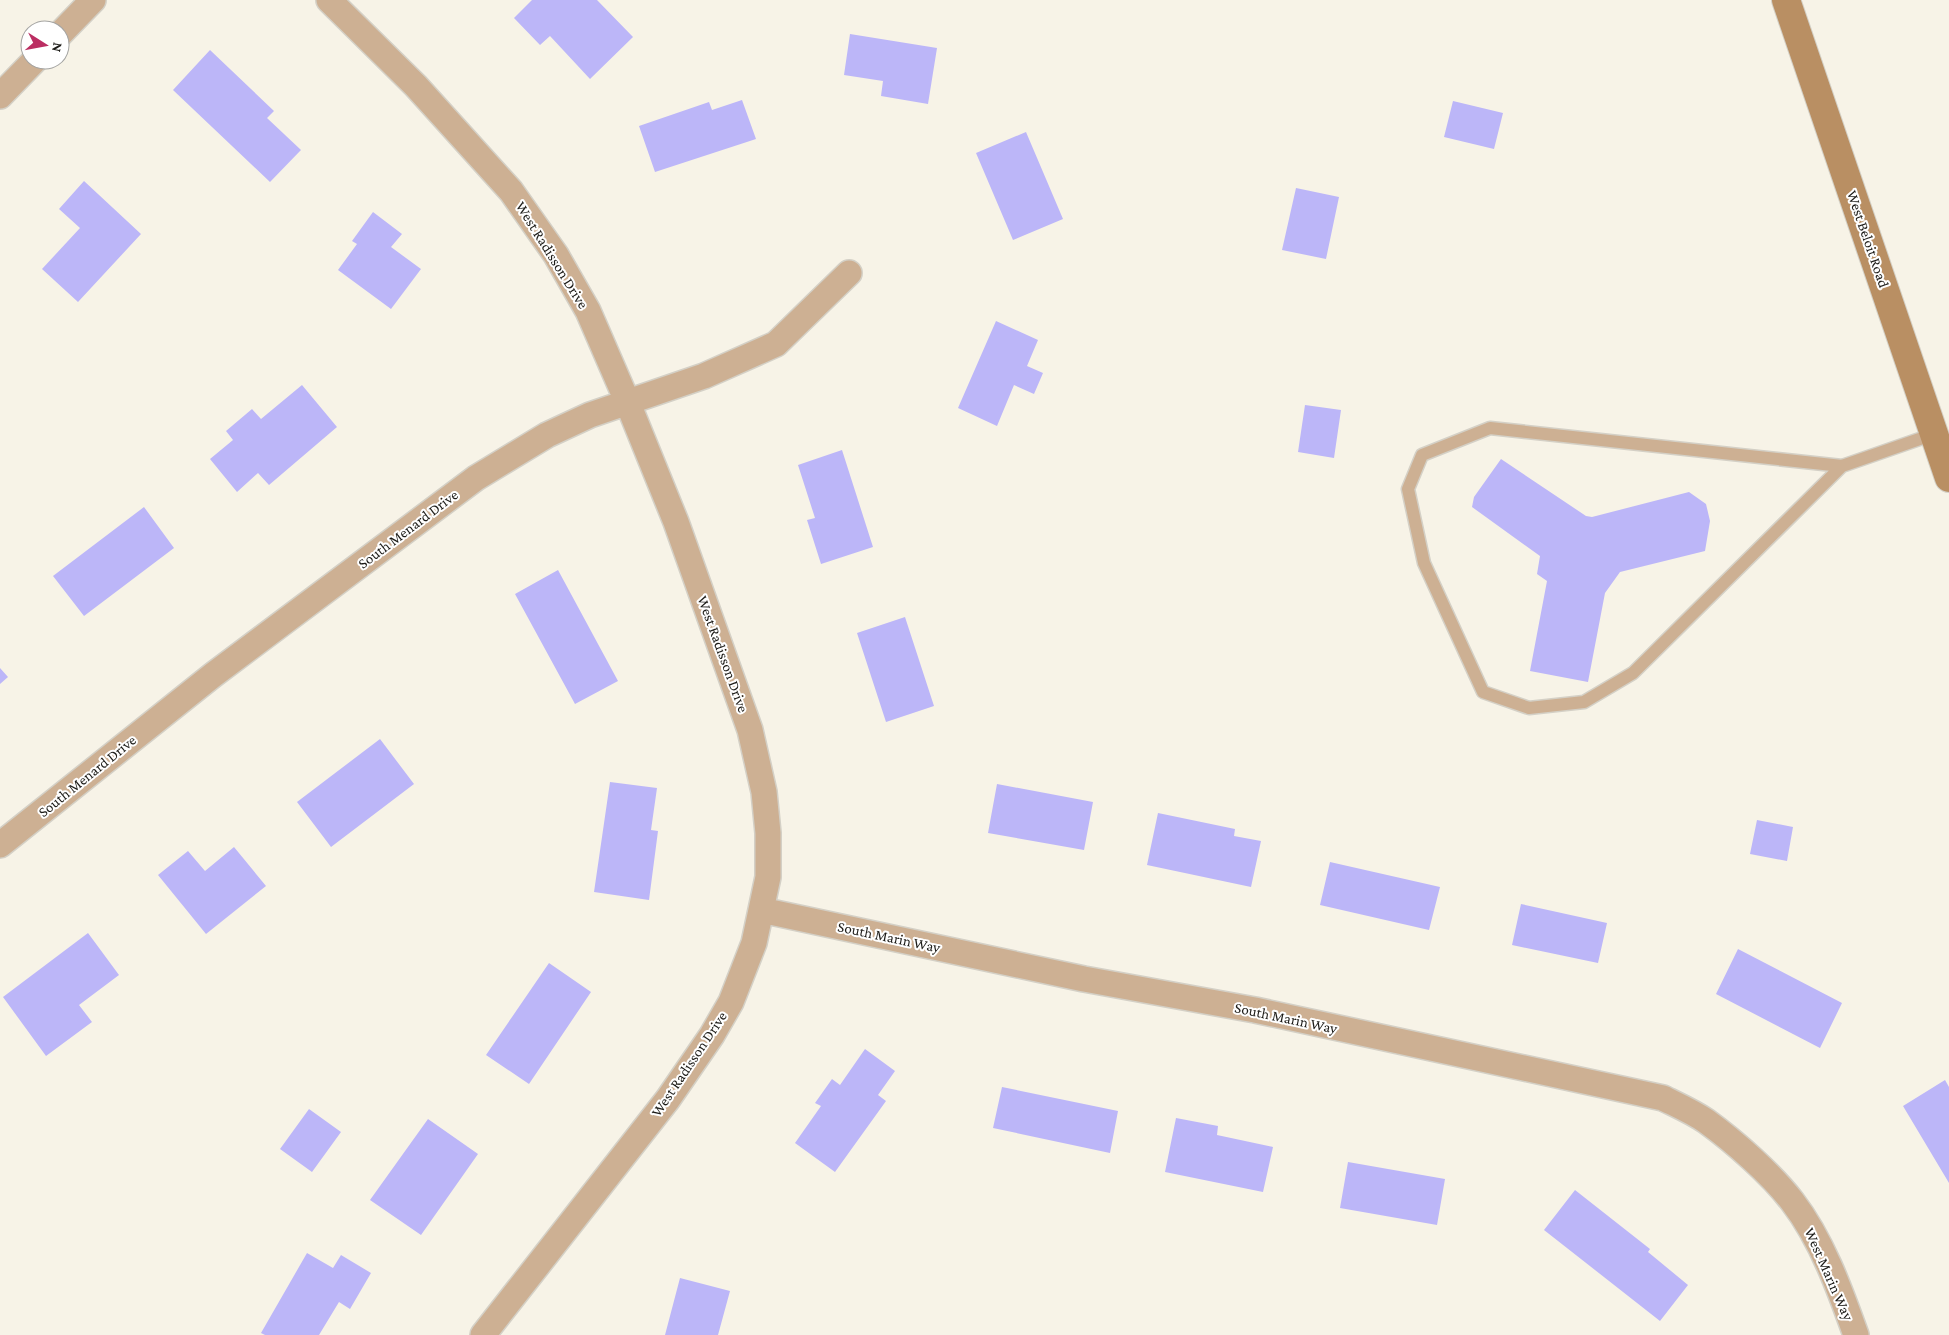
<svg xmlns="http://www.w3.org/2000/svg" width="1949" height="1335" font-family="'Crimson Pro',serif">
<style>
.building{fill:#bcb6f8}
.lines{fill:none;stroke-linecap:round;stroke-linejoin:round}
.lane-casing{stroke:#d4d0c6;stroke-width:15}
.street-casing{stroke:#d4d0c6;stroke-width:28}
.secondary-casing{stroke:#d4d0c6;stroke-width:30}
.lane{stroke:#cdb093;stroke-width:12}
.street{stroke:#cdb093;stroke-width:25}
.secondary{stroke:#b98f63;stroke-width:28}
.labels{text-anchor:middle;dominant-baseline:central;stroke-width:4;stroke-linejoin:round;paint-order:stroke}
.street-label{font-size:15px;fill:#1c1b17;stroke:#fff}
</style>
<rect width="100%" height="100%" fill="#f7f3e7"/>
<path class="building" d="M532 0H597L633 37 590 79 550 36 540 45 514 18Z
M850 34 937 48 928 104 881 96 883 81 844 75Z
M210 50 274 111 267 118 301 150 270 182 173 90Z
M742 100 756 139 655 172 639 126 709 102 712 110Z
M1453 101 1503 113 1494 149 1444 137Z
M1026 132 1063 219 1013 240 976 153Z
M84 181 141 234 78 302 42 269 80 228 59 209Z
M1296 188 1339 197 1326 259 1282 250Z
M373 212 402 234 391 247 421 269 391 309 338 270 357 244 352 241Z
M996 321 1038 340 1027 366 1043 373 1034 394 1014 385 997 426 958 408Z
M302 385 337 427 269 485 258 473 237 492 210 459 233 440 226 431 252 409 261 419Z
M1305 405 1341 410 1334 458 1298 452Z
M842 450 873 547 821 564 807 520 815 518 798 465Z
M1501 459 1586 516 1592 517 1689 492 1706 504 1710 521 1705 551 1620 572 1605 593 1588 682 1530 671 1547 581 1537 574 1540 556 1472 507 1474 497Z
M144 507 174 548 84 616 53 576Z
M558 570 618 681 575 704 515 594Z
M905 617 934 706 886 722 857 633Z
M0 668 8 677 0 684Z
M380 739 414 784 331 847 297 802Z
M610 782 657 788 651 830 658 831 649 900 594 892Z
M997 784 1093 802 1084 850 988 833Z
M1158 813 1235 829 1234 836 1261 841 1251 887 1147 865Z
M1757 820 1793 827 1787 861 1750 854Z
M234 847 266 886 206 934 158 875 188 851 205 871Z
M1330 862 1440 887 1429 930 1320 905Z
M1521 904 1607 923 1598 963 1512 945Z
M88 933 119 975 79 1005 92 1022 46 1056 3 997Z
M1738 949 1842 1003 1820 1048 1716 994Z
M549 963 591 992 529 1084 486 1055Z
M865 1049 895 1071 878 1095 886 1101 835 1172 795 1143 821 1106 815 1103 832 1079 840 1085Z
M1945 1080 1949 1087V1183L1903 1106Z
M1002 1087 1118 1111 1110 1153 993 1128Z
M309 1109 341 1132 312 1172 280 1149Z
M1176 1118 1218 1126 1217 1135 1273 1147 1263 1192 1165 1172Z
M428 1119 478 1154 421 1235 370 1200Z
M1348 1162 1445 1179 1437 1225 1340 1208Z
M1575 1190 1650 1249 1648 1252 1688 1285 1660 1321 1544 1230Z
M307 1253 333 1268 341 1255 371 1273 350 1309 339 1302 319 1335H265L261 1333Z
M680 1278 730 1291 718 1335H665Z"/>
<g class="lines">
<g class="lane-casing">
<path id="lane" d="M1842 466 1490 428 1422 455 1408 489 1424 563 1483 692 1529 708 1584 702 1633 673 1842 466 1934 434"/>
</g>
<g class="street-casing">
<path id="street" d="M329 0 416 86 511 191 556 255 588 311 627 401 676 522 750 730 764 792 768 833V877L754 943 731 1002 712 1035 668 1099 483 1335
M60 34 93 0
M0 96 35 60
M0 845 213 675 476 478 547 435 590 415 704 376 776 344 849 273
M761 910 1084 979 1255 1010 1663 1098C1677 1105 1693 1112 1706 1121 1735 1142 1771 1174 1792 1201 1822 1240 1840 1290 1856 1335"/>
</g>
<g class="secondary-casing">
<path id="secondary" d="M1786 0 1949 478"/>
</g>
<use href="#lane" class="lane"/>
<use href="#street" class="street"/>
<use href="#secondary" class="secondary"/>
</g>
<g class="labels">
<g class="street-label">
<text transform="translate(1868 239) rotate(71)">West Beloit Road</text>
<text transform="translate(552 255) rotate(58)">West Radisson Drive</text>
<text transform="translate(408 529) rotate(-37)">South Menard Drive</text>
<text transform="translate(723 654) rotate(70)">West Radisson Drive</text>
<text transform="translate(87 776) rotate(-39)">South Menard Drive</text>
<text transform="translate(889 937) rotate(12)">South Marin Way</text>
<text transform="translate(1286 1018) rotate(12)">South Marin Way</text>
<text transform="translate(689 1064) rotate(-56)">West Radisson Drive</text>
<text transform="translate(1829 1274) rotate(66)">West Marin Way</text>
</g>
</g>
<g transform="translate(45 45) rotate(101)"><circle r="24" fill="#ffffff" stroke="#a4a4a2"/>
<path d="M0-4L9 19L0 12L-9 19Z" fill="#bb2e62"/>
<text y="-8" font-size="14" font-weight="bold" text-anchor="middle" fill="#1c1b17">N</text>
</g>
</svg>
